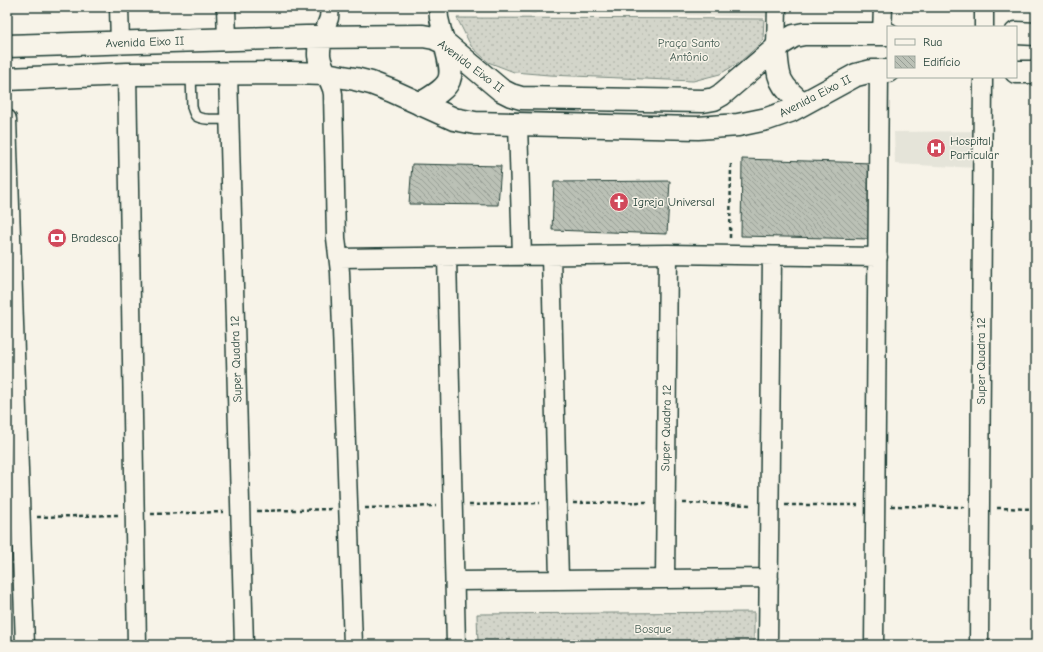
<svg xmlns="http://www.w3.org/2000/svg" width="1043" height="652" font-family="'Comic Neue',sans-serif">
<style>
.built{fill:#e5e4d9}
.grass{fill:url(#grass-dots);stroke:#79897f}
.building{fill:url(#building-back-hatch);stroke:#1f3d34}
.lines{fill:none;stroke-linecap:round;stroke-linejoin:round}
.service-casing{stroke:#1f3d34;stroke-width:12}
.minor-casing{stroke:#1f3d34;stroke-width:21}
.tertiary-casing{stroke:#1f3d34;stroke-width:25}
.path{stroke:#1f3d34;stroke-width:2.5;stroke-dasharray:4 3;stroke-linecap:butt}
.service{stroke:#f7f3e8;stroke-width:9}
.minor{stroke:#f7f3e8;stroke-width:18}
.tertiary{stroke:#f7f3e8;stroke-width:22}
.labels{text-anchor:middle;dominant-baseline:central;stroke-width:3;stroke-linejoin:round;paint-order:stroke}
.street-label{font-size:12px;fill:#1f3d34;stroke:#f7f3e8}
.park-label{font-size:12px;fill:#435b52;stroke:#f7f3e8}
.poi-label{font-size:12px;fill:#1f3d34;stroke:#f7f3e8;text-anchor:start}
</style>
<defs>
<pattern id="grass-dots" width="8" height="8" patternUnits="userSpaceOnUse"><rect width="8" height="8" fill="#d3d5ca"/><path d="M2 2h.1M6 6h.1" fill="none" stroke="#b5b8ae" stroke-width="1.8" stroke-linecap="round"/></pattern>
<pattern id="building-back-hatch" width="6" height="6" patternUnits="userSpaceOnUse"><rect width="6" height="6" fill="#bbc1b6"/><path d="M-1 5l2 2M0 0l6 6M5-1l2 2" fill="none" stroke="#979e95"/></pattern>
</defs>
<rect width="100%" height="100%" fill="#f7f3e8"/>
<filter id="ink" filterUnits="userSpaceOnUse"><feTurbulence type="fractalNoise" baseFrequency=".025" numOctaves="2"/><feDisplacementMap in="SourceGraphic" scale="8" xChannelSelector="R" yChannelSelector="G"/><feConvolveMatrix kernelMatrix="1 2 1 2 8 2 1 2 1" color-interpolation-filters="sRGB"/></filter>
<g filter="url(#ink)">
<path class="built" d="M575 7H770V17L575 12Z
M979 131 977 168 895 164 894 132Z"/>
<path class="grass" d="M457 18 764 19 763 39 759 45 741 61 720 74 693 81 549 75 514 72 488 62 471 46Z
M754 612V645H478L477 614Z"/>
<path class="building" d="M494 7H547L535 12 499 9Z
M742 159 872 163 870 239 741 236Z
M412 164 501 166 498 205 409 204Z
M670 181 667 234 552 230 554 182Z"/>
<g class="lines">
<g class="service-casing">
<path id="service" d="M191 74 192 107C193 110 194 114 196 116 202 121 222 119 230 119"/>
</g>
<g class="minor-casing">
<path id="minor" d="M119 7 120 43
M226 7 227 40
M438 7 439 18 445 43
M984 27V7
M882 34 883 7
M322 37 329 18 330 7
M776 47 777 7
M228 73 244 645
M127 74 137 645
M326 74 332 89 333 94 336 238 340 272 353 645
M7 119 25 645
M518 124 522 256
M551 256 559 580
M447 257 456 645
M339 258 668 254 878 257
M665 579 668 254
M455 581 769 578
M768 645 772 256
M874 645 879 71
M979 645 983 77"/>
</g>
<g class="tertiary-casing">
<path id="tertiary" d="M1016 33 1036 34
M322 37C317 53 318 60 326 74
M7 46 306 37 423 36 434 38 445 43 501 90 511 95 521 98 703 101 714 99 721 95 781 44 794 36 804 34H888
M776 47C778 79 778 84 803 104
M1016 72H1036
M7 79 127 74 290 73 326 74 355 79 371 83 392 91 454 119 475 123 698 128 738 125 767 119 790 111 856 75 872 71H888
M420 104C454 84 455 81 445 43"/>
</g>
<path class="path" d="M730 238 731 164
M573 503 648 502
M683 503 752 505
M469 505 540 503
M785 505H858
M891 506 964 507
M365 508 436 506
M997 508 1036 509
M257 511 332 509
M151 514 224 512
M37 517 118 515"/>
<use href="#service" class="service"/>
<use href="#minor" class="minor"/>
<use href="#tertiary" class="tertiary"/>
</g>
</g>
<defs>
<g id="hospital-disc" transform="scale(1)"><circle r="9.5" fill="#d1495b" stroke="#f7f3e8"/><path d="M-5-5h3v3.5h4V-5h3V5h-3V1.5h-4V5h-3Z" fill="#fff"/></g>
<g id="church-disc" transform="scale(1)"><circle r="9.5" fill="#d1495b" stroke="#f7f3e8"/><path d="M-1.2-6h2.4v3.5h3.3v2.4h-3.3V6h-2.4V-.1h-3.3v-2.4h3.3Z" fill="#fff"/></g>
<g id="bank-disc" transform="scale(1)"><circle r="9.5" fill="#d1495b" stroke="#f7f3e8"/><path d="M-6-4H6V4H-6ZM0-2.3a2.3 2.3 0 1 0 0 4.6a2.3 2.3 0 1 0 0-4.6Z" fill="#fff"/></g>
</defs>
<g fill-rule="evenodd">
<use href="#hospital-disc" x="936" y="148"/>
<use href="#church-disc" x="619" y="202"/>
<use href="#bank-disc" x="57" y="238"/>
</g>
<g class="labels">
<g class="street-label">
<text transform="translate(145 42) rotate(-2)">Avenida Eixo II</text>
<text transform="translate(471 66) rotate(37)">Avenida Eixo II</text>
<text transform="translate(815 96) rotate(-27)">Avenida Eixo II</text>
<text transform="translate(236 359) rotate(-92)">Super Quadra 12</text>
<text transform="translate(981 361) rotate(-90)">Super Quadra 12</text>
<text transform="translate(666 428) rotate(-89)">Super Quadra 12</text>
</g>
<g class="park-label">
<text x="689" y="43">Praça Santo<tspan x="689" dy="14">Antônio</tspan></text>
<text x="653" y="629">Bosque</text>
</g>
<g class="poi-label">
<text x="950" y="141">Hospital<tspan x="950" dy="14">Particular</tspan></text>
<text x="633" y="202">Igreja Universal</text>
<text x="71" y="238">Bradesco</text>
</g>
</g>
<rect width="1043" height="652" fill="none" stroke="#f7f3e8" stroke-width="24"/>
<rect x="12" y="12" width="1019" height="628" fill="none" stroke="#1f3d34" stroke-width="1.5" filter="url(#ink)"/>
<rect x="887" y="26" width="130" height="52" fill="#f7f3e8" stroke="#a1aaa0"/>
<rect x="895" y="39" width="20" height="6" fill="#f7f3e8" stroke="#a1aaa0"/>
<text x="923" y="46" font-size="12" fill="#1f3d34">Rua</text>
<rect x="895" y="56" width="20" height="12" fill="url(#building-back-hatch)" stroke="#a1aaa0"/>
<text x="923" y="66" font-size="12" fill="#1f3d34">Edifício</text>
</svg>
